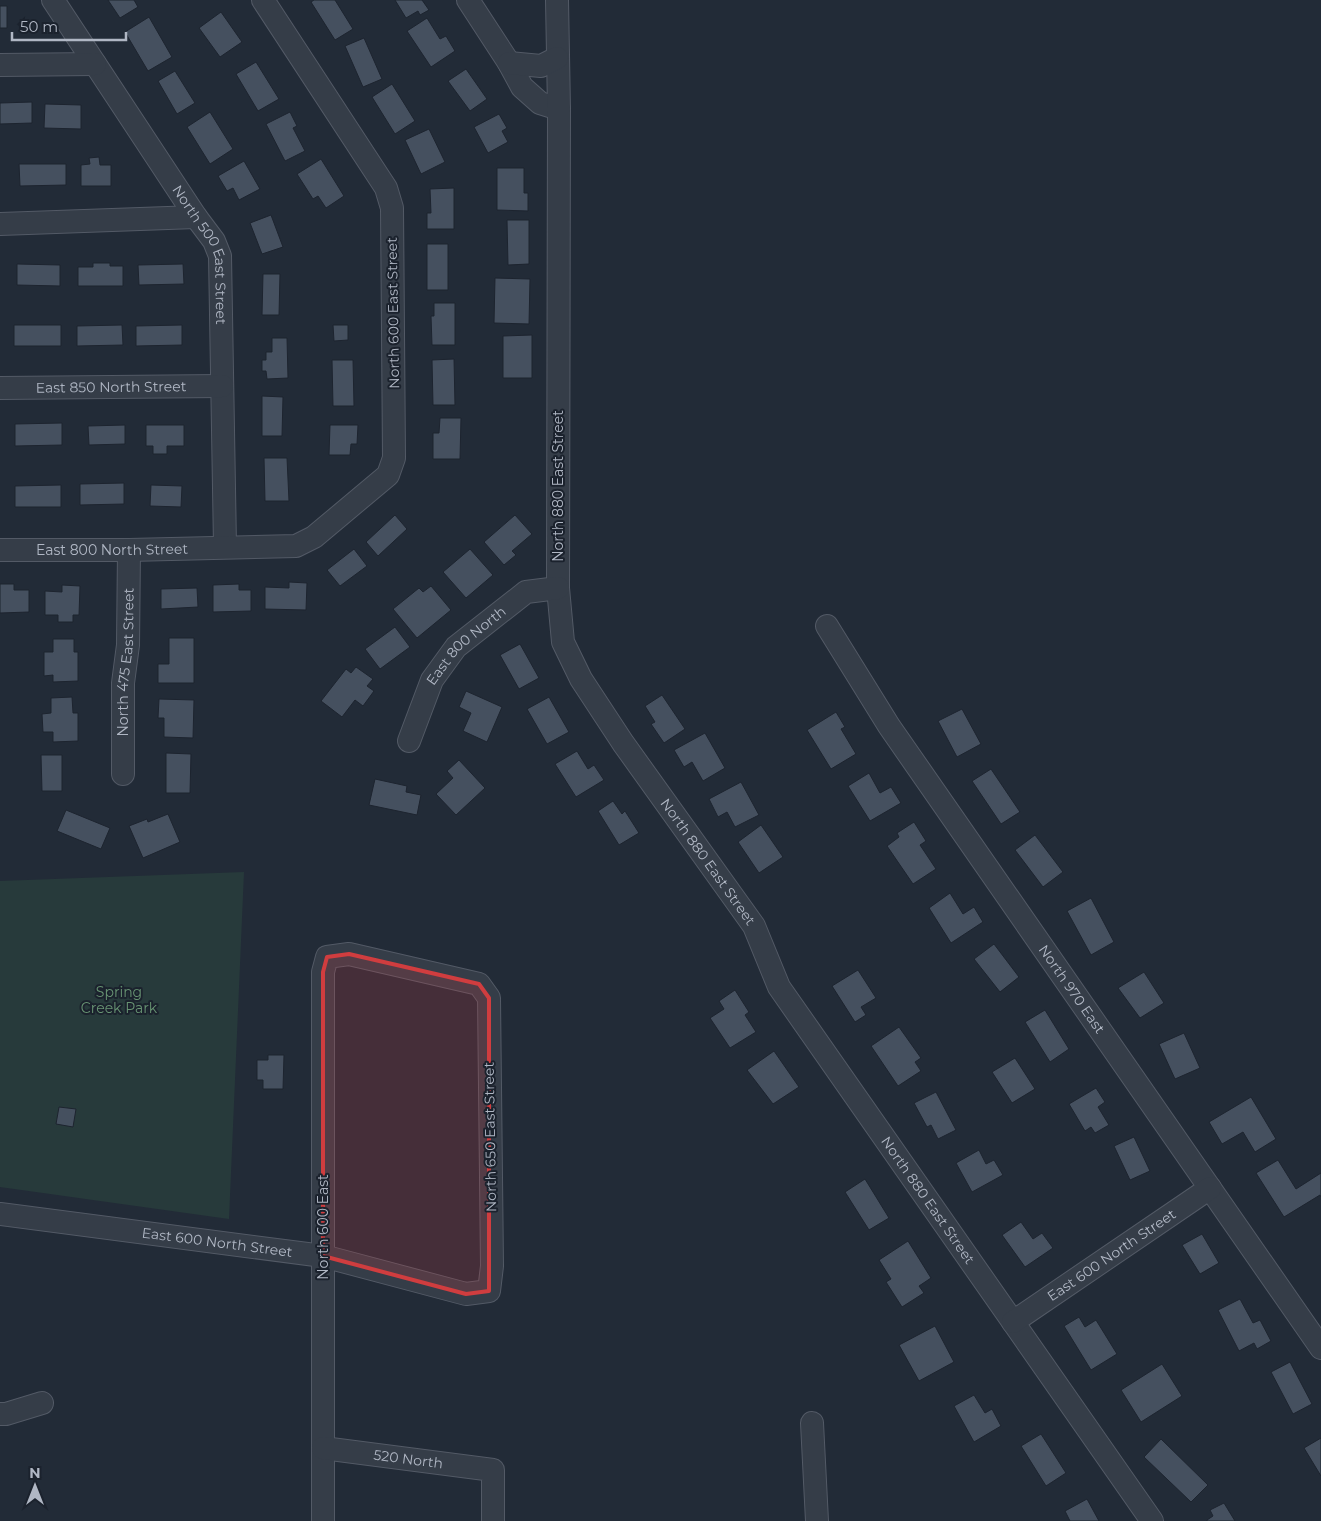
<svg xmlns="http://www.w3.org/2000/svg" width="1321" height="1521" font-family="Montserrat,sans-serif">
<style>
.green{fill:#273a3b}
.building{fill:#45505f;stroke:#1d242f}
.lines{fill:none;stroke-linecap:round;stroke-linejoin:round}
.minor-casing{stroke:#535a66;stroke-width:24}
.minor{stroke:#353d48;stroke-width:22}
.marked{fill:#d03d3f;fill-opacity:0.2;stroke:#d03d3f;stroke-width:4;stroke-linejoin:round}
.labels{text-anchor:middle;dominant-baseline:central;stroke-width:4;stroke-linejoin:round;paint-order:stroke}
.street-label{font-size:14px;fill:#b0b7c4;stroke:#1b222d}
.park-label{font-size:14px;fill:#689473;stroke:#1b222d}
</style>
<rect width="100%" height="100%" fill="#222b37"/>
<path class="green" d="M244 872 229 1219 0 1187V881Z"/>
<path class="building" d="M108 0H134L138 7 120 18Z
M314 0H335L353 29 335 40 311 2Z
M395 0H422L429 10 420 15 418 11 406 18Z
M0 6H7V28H0Z
M221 12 242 42 220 57 199 28Z
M149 17 172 57 148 71 125 32Z
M427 18 440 39 446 36 455 51 431 67 407 31Z
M364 38 382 79 363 87 345 46Z
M256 62 279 99 258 111 236 74Z
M466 69 487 99 470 111 448 81Z
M175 71 195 103 177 114 158 81Z
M392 84 415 121 395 134 372 97Z
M32 102V123L0 124V103Z
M45 104 81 105V129L44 128Z
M210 112 233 149 210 164 187 127Z
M290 112 297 126 293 128 305 151 285 161 266 124Z
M499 114 507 128 502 131 508 142 488 153 474 127Z
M429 129 445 162 421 174 405 140Z
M99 157 100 165H111V186H81V165L90 164 89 158Z
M321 159 344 196 326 208 318 196 313 199 297 174Z
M244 161 260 189 239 200 233 188 227 191 218 176Z
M19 164H66V185L20 186Z
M497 168H524V193H528V211L497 210Z
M454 188V229H427V213H431L430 189Z
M271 215 283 247 262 254 250 223Z
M507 220H529V264L508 265Z
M427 244H448V290H427Z
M93 263H110V266H123V286H78V267H93Z
M17 264 60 265V286L17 285Z
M183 264 184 284 139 285 138 265Z
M263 274H280L279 315H262Z
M495 278 530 279 529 324 494 323Z
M434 303H455V345H432L431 316H434Z
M14 325H61V346H14Z
M122 325 123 345 77 346V326Z
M182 325V345L136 346V326Z
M333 325H348V340L334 341Z
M532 335V378H503V336Z
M272 338H287L288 378 267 379 266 371H262V360H266V352H272Z
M454 359 455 405H433L432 360Z
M332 360H353L354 406H333Z
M262 396 283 397 282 436H262Z
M440 418H461L460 459H433V433H439Z
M62 423V445L15 446V424Z
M125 425V444L89 445 88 426Z
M146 425H184V446H167V454H153V446H146Z
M330 425H358L357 444H351L350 455H329Z
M264 458H287L289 501H265Z
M124 483V504L80 505V484Z
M61 485V507H15V486Z
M151 485 182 486 181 507 150 506Z
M395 515 407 529 378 556 366 542Z
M515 515 532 534 512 551 516 555 504 565 484 542Z
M354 549 367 566 340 586 327 570Z
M470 549 493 575 466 598 443 572Z
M289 582 307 583 306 610 265 609V587L289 588Z
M0 584H14V590H29V612L0 613Z
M239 584V590H251V611L213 612V585Z
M62 585 80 586 79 615H73V622H58V615H45V591L62 592Z
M431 586 451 610 417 638 393 609 419 588 423 592Z
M197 588 198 607 161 609V589Z
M395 627 410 647 380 669 365 649Z
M169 638H194V683H158V664H169Z
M53 639H74V652H78V681L53 682V675L44 676V652H53Z
M520 644 539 678 519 689 500 655Z
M356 667 373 679 367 686 374 691 363 706 355 700 342 717 321 701 346 669 351 673Z
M466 691 502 707 487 742 463 731 471 713 459 707Z
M662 695 685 729 664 743 651 724 655 722 645 706Z
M72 697 73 713H78V741L53 742V732H43L42 714 51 713V698Z
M549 697 569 732 547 744 527 709Z
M159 699 194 700 193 738 164 737V718H158Z
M962 709 981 744 957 757 938 721Z
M836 712 845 727 841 729 856 754 831 769 807 730Z
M705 733 725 768 703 781 692 762 684 767 674 750Z
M577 751 588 769 594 765 604 780 576 797 555 764Z
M166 753 191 754 190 793H166Z
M41 755H62V791H42Z
M459 760 485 788 456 815 436 794 453 778 447 771Z
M991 769 1020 812 1001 824 972 781Z
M869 773 880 793 891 787 901 803 870 821 848 786Z
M375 779 407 786 406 792 421 795 417 815 369 805Z
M741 782 759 815 735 827 727 812 718 817 709 799Z
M613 801 622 814 625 811 639 833 619 845 598 811Z
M66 810 110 828 101 849 57 831Z
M168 814 180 842 143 858 129 826 147 819 148 822Z
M914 822 926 841 920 845 936 869 913 884 887 846 899 837 897 833Z
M761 825 783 857 759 873 738 842Z
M1035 835 1063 872 1043 887 1015 850Z
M950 893 963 914 974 907 983 922 951 943 929 908Z
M1091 898 1114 942 1091 955 1067 911Z
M994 944 1019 977 1000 992 974 959Z
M858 970 876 998 861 1007 866 1015 855 1022 832 986Z
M1144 972 1164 1003 1140 1018 1118 988Z
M735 990 749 1012 745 1015 756 1032 730 1048 710 1018 724 1009 719 1001Z
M1045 1010 1069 1049 1050 1062 1025 1022Z
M899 1027 921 1058 915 1062 921 1071 898 1086 871 1046Z
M1184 1033 1200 1068 1175 1079 1159 1044Z
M774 1051 799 1087 773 1104 747 1070Z
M268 1055H284L283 1089H263V1080H257V1060H268Z
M1015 1058 1035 1089 1012 1103 992 1072Z
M1096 1088 1105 1102 1098 1107 1109 1125 1095 1133 1091 1127 1085 1131 1069 1104Z
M936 1092 956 1130 938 1139 931 1125 927 1127 914 1103Z
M1251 1097 1276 1139 1255 1152 1243 1132 1222 1144 1209 1122Z
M59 1107 76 1109 73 1127 56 1124Z
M1134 1137 1150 1171 1130 1180 1114 1146Z
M979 1150 986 1164 994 1160 1003 1175 972 1192 956 1163Z
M1278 1160 1296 1189 1321 1173V1197L1320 1195 1284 1217 1256 1173Z
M865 1179 889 1218 869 1230 845 1192Z
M1021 1222 1033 1239 1042 1233 1053 1248 1025 1267 1002 1235Z
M1202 1234 1219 1263 1200 1274 1182 1245Z
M908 1241 931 1278 919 1286 924 1293 902 1307 886 1282 891 1279 879 1260Z
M1240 1299 1253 1323 1260 1320 1271 1341 1257 1349 1254 1343 1239 1351 1218 1310Z
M1079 1317 1085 1327 1096 1320 1117 1354 1091 1370 1064 1326Z
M935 1326 954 1362 919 1381 899 1345Z
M1290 1362 1312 1404 1293 1414 1271 1372Z
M1162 1364 1182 1396 1141 1422 1121 1390Z
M974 1395 985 1413 992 1409 1001 1426 974 1442 954 1406Z
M1041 1434 1066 1473 1046 1486 1021 1446Z
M1321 1438V1476L1304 1448Z
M1161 1439 1208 1485 1191 1502 1144 1457Z
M1087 1499 1099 1521H1070L1065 1511Z
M1224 1503 1235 1521H1207V1520L1213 1516 1210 1510Z"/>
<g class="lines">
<g class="minor-casing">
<g id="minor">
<path id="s1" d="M53 0 196 217 214 241 220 256 225 546"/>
<path d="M468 0 509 63 522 87 540 103 559 109"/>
<path id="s2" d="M557 0 559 109 558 588 563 642 581 679 623 743 754 926 779 987 1152 1521"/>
<path d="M509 63 541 66 557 58"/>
<path d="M0 65 95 64"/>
<path d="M0 224 196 217"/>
<path id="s3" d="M0 388 222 386"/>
<path id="s4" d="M0 550H129L296 546 314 537 388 475 394 458 392 208 386 188 263 0"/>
<path id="s5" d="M827 626 889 726 1321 1348"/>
<path id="s6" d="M409 741 432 680 456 647 526 592 558 588"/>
<path id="s7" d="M123 774V683L128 645 129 550"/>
<path id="s8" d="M0 1214 323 1256 466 1294 489 1291 492 1266 489 998 479 984 349 954 327 957 323 972V1521"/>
<path id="s9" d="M1013 1322 1210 1188"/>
<path d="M0 1414H6L42 1403"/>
<path d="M812 1423 817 1521"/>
<path id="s10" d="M323 1448 493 1470V1521"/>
</g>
</g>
<use href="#minor" class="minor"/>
</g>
<path class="marked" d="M349 954 479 984 489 998V1291L466 1294 323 1256V972L327 957Z"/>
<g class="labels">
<g class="street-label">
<text stroke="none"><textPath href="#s1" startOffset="299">North 500 East Street</textPath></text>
<text transform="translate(393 313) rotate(-91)">North 600 East Street</text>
<text stroke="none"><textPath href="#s3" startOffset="111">East 850 North Street</textPath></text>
<text transform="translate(558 486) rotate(-90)">North 880 East Street</text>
<text stroke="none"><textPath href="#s4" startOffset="112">East 800 North Street</textPath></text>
<text stroke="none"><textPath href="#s6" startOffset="114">East 800 North</textPath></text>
<text stroke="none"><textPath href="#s7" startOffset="112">North 475 East Street</textPath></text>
<text stroke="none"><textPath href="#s2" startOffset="906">North 880 East Street</textPath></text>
<text stroke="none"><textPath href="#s5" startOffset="438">North 970 East</textPath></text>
<text transform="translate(490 1137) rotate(-91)">North 650 East Street</text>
<text stroke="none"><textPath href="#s2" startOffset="1311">North 880 East Street</textPath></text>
<text transform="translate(323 1227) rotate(-90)">North 600 East</text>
<text stroke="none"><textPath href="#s8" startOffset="219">East 600 North Street</textPath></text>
<text stroke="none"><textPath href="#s9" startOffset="119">East 600 North Street</textPath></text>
<text stroke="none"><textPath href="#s10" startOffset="86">520 North</textPath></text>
</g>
<g class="park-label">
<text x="119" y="992">Spring<tspan x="119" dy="16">Creek Park</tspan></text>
</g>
</g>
<g transform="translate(35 1486)" stroke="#1b222d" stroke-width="4" paint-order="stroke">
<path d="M0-4L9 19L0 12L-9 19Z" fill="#b0b7c4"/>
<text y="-8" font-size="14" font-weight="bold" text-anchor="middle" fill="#b0b7c4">N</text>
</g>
<path d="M12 32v8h114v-8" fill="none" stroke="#b0b7c4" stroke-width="2.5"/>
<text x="20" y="32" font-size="15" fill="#b0b7c4" stroke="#1b222d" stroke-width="4" paint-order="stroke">50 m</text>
</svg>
